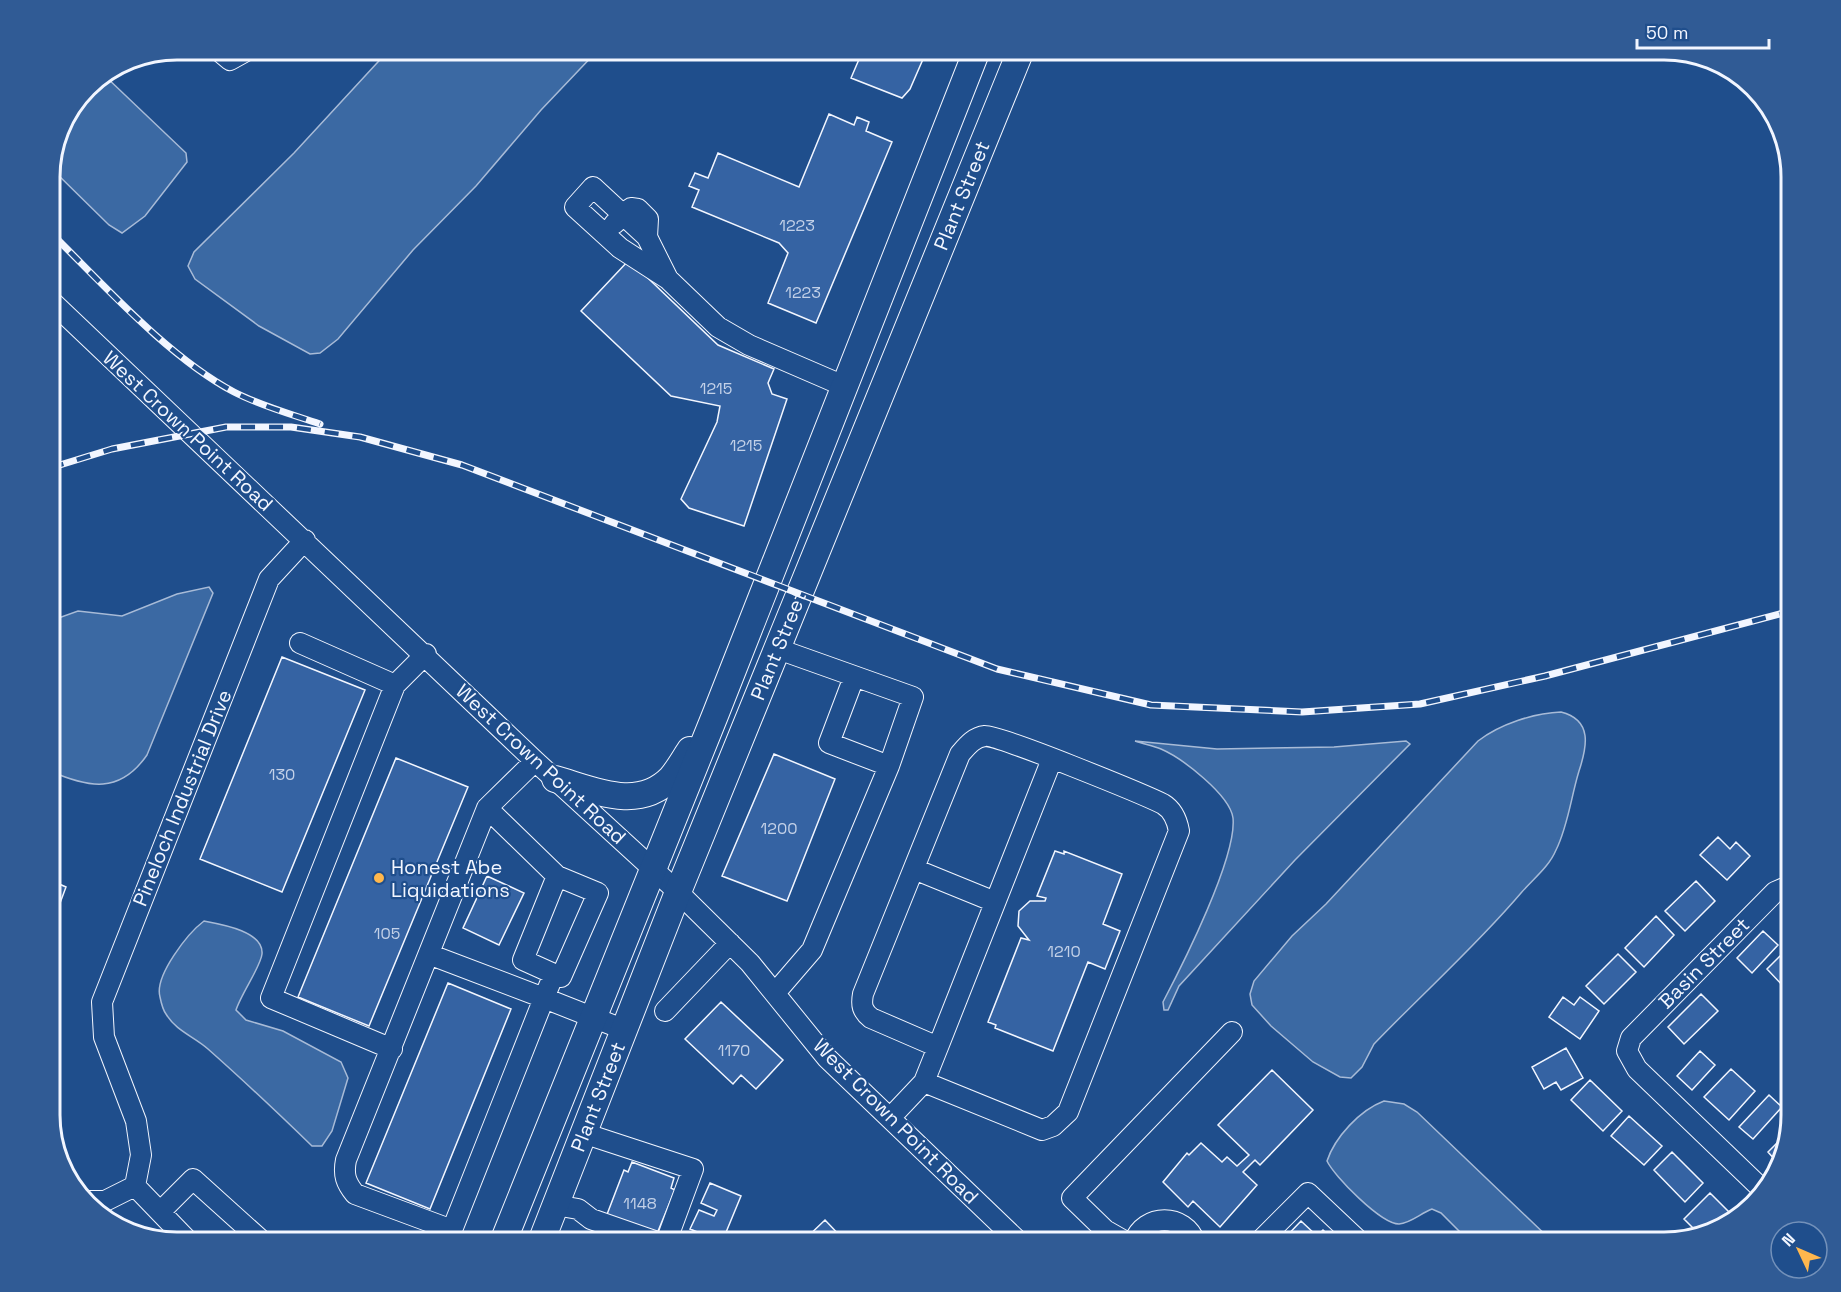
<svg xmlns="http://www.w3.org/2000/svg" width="1841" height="1292" font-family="'Space Grotesk',sans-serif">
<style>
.water{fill:#3b69a3;stroke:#a8bbd7;stroke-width:1.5}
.building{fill:#3563a3;stroke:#f2f6ff;stroke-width:1.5}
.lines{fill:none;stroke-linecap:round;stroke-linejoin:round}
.minor-casing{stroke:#f2f6ff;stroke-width:22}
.major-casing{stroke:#f2f6ff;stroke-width:28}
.minor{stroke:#1f4e8c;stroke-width:20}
.major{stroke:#1f4e8c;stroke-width:26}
.rail-casing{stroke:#f2f6ff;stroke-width:7}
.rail{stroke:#1f4e8c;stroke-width:4.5;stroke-dasharray:14;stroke-linecap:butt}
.poi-dot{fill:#ffb74d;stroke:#1f4e8c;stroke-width:2}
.labels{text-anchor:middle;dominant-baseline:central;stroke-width:4.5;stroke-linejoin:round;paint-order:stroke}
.number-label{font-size:16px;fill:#c3d1e8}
.street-label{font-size:20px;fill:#f2f6ff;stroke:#1f4e8c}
.poi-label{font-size:20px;fill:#f2f6ff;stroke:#1f4e8c;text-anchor:start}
.rim{fill:none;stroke:#f2f6ff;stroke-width:3}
</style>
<rect width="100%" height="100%" fill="#1f4e8c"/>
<path class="water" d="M389 50H598L541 110 476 186 413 250 338 339 320 353 310 354 259 326 195 279 188 266 194 252 294 153Z
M104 75 186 153 187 162 145 216 122 233 109 225 50 167 63 121 93 81Z
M209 587 213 593 147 755C120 794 89 788 50 771V621L78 611 122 616 177 594Z
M1561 712C1593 720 1587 747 1579 771 1571 797 1568 826 1556 850 1549 867 1533 879 1521 893 1476 946 1423 993 1374 1044L1362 1067 1351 1078 1340 1077 1313 1062 1271 1026 1252 1005 1250 994 1254 981 1292 936 1326 904 1478 741C1500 724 1534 713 1561 712Z
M1135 741 1217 749 1334 747 1406 741 1410 744 1295 860 1179 986 1168 1010H1164L1163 1002C1183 964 1237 857 1233 818 1230 795 1182 758 1161 749 1153 746 1144 744 1135 741Z
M204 921C220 924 264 931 262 954 261 966 241 994 236 1010L246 1020 283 1031 341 1062 348 1078 332 1131 322 1146H312C278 1113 243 1080 208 1049 195 1037 176 1031 166 1014 163 1010 161 1002 160 997 154 976 188 933 204 921Z
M1384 1101 1404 1104 1417 1112 1553 1242H1470L1441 1213 1432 1209C1421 1213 1411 1223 1399 1224 1381 1224 1334 1176 1327 1161 1335 1137 1360 1110 1384 1101Z"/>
<path class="building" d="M863 50H927L910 89 902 98 851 78Z
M829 114 854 125 857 117 869 122 866 131 892 142 816 323 768 303 788 253 779 243 692 207 699 190 689 186 695 173 708 178 718 153 799 187Z
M629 260 718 345 774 369 768 383 772 394 787 399 744 526 689 508 681 499 717 422 720 406 671 396 581 311Z
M282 657 365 690 282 892 200 859Z
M774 754 835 779 787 901 722 876Z
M396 758 468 787 369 1026 298 997Z
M1718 837 1730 849 1736 842 1750 856 1727 880 1700 855Z
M1055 851 1064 854V851L1122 874 1103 924 1120 931 1105 969 1088 962 1053 1051 995 1028 996 1025 988 1022 1021 938 1029 940 1018 926 1019 911 1030 901H1045L1046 898 1037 896Z
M487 876 524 893 499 945 463 928Z
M50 880 66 887 50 930Z
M1696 881 1715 901 1685 931 1665 911Z
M1656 916 1674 935 1644 967 1625 948Z
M1763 931 1778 945 1752 973 1737 958Z
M1791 945V979L1784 987 1767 969Z
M1618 954 1636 972 1604 1004 1586 986Z
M448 983 511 1009 430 1209 366 1183Z
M1701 994 1718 1011 1684 1044 1668 1027Z
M1563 997 1574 1005 1580 997 1599 1011 1580 1039 1549 1017Z
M721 1002 783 1060 756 1089 741 1075 733 1084 685 1039Z
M1566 1048 1583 1078 1561 1090 1556 1082 1544 1089 1532 1067Z
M1700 1051 1715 1065 1692 1090 1677 1076Z
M1731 1069 1755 1091 1729 1120 1704 1097Z
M1272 1070 1313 1110 1260 1165 1255 1160 1243 1172 1257 1185 1220 1227 1193 1201 1188 1207 1163 1182 1187 1153 1189 1155 1201 1143 1222 1162 1227 1157 1237 1166 1249 1155 1218 1125Z
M1590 1080 1622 1111 1603 1131 1571 1100Z
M1769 1095 1782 1107 1753 1139 1739 1127Z
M1629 1116 1662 1146 1644 1165 1611 1136Z
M1780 1140 1782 1142 1776 1161 1768 1152Z
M1672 1152 1703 1183 1685 1202 1654 1170Z
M632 1162 674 1178 671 1188 675 1190 656 1236 606 1217 624 1170 628 1172Z
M710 1183 741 1196 722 1242 690 1229 699 1210 714 1216 717 1210 701 1203Z
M1710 1193 1734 1217 1721 1229 1714 1228 1710 1232 1699 1234 1684 1219Z
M825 1220 845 1241 843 1242H802Z
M1301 1221 1317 1236 1323 1230 1335 1241 1281 1242Z"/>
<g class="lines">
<g class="minor-casing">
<path id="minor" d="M218 50 230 60 248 50
M614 224 631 208 638 209 648 219 647 237
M668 279 647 237 593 187 575 207 620 248 668 279 718 327 749 345 844 386
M50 300 535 761 678 892 750 963 827 1058 1019 1242
M300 643 395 685
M854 677 829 743 889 766
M535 761 487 808 346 1160C343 1175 346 1183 355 1194L452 1230 544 998 625 1030
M914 869 995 902
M431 955 544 998 554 974 523 960 557 876 487 808
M554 974 561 977 598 893 557 876
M775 993 812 950 889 766 913 697 778 649
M665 1011 730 943
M392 1049 271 998 395 685 426 654
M924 1082 938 1047
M890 1118 924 1082 1042 1130 1053 1126 1068 1112 1179 831C1177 820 1173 810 1163 804 1145 795 997 734 985 736 974 737 967 746 960 754L863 994C861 1005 862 1011 871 1018L938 1047 1052 759
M583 1133 693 1169 666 1242
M1765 1192 1637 1069 1627 1051 1631 1038 1775 892 1791 885
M87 1201H105L135 1186
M555 1205 578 1209 591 1219 657 1242
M160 1212 193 1179 263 1242
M189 1242 135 1186 141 1155 136 1121 104 1037 102 1002 269 579 305 540
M1126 1242 1105 1230 1072 1198 1232 1032
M1134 1242C1144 1213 1185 1213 1195 1242
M1259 1242 1308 1193 1360 1242"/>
</g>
<g class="major-casing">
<g id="major">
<path d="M555 779C594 790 638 812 671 778 678 770 684 759 690 750"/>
<path d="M503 1242 716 713 977 50"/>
<path id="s1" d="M541 1242 678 892 1021 50"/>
</g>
</g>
<use href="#minor" class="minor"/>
<use href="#major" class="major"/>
<g class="rail-casing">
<path id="rail" d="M50 232C103 284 168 357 234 392 261 406 291 414 320 424
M50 468 112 449 226 427H291L360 437 462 465 997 669 1151 705 1302 712 1420 704 1545 676 1791 611"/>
</g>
<use href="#rail" class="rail"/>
</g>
<circle class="poi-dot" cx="379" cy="878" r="6"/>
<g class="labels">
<g class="number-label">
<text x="797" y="225">1223</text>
<text x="803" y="292">1223</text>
<text x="716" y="388">1215</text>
<text x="746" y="445">1215</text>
<text x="282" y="774">130</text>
<text x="779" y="828">1200</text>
<text x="387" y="933">105</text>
<text x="1064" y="951">1210</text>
<text x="734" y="1050">1170</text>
<text x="640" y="1203">1148</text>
</g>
<g class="street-label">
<text stroke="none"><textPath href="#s1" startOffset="1128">Plant Street</textPath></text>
<text transform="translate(188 431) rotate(43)">West Crown Point Road</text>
<text stroke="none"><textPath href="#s1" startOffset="642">Plant Street</textPath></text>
<text transform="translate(541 764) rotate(43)">West Crown Point Road</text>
<text transform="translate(182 798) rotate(-68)">Pineloch Industrial Drive</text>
<text transform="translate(1704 963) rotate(-45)">Basin Street</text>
<text stroke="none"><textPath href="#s1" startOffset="156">Plant Street</textPath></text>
<text transform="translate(896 1121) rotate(45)">West Crown Point Road</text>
</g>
<g class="poi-label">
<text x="391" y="867">Honest Abe<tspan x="391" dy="23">Liquidations</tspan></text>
</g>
</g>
<path d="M0 0H1841V1292H0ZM177 60H1664A117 117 0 0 1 1781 177V1115A117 117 0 0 1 1664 1232H177A117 117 0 0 1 60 1115V177A117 117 0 0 1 177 60Z" fill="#305b95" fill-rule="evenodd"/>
<path class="rim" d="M177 60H1664A117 117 0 0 1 1781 177V1115A117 117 0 0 1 1664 1232H177A117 117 0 0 1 60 1115V177A117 117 0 0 1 177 60Z"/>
<g transform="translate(1799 1250) rotate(314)"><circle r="28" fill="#1f4e8c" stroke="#7391ba" stroke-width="1.5"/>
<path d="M0-4.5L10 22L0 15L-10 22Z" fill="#ffb74d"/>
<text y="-9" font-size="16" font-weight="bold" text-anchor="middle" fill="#f2f6ff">N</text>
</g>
<path d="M1637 39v9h132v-9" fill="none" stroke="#f2f6ff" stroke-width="3"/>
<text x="1646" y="39" font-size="18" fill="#f2f6ff" stroke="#1f4e8c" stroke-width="4.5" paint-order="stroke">50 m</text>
</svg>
